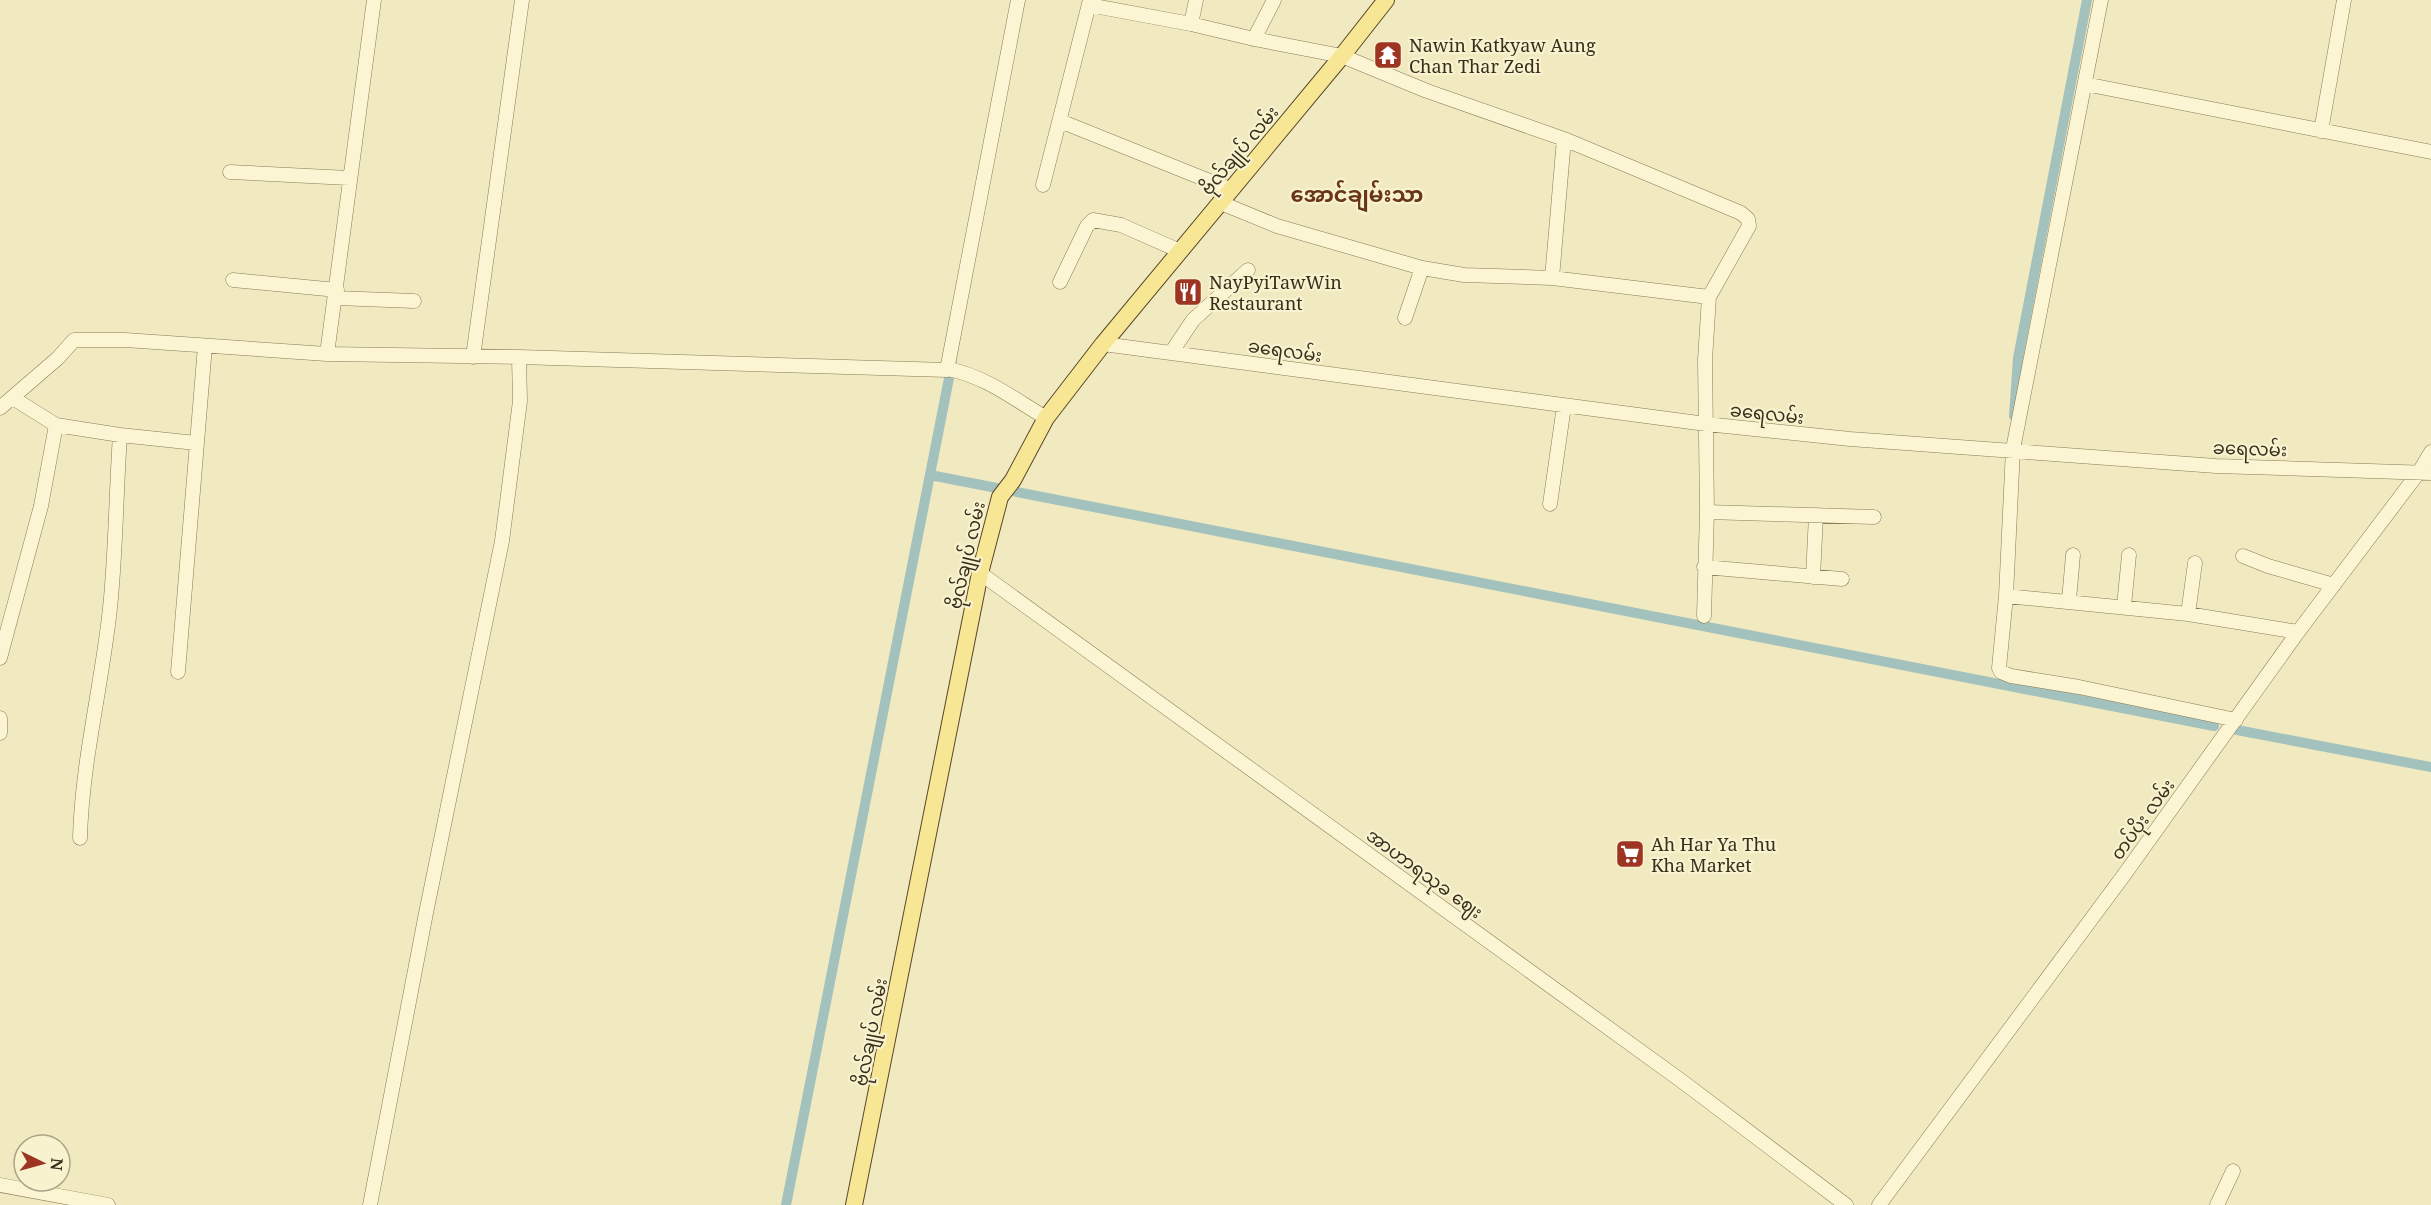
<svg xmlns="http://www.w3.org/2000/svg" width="2431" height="1205" font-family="'Noto Serif','Noto Sans Myanmar',serif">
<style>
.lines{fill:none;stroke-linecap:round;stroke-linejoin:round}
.canal{stroke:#a3c2be;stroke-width:10}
.minor-casing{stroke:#8b7a56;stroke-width:15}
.major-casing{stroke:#58472b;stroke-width:18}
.minor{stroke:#fbf5d3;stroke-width:14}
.major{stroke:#f7e794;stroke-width:16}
.labels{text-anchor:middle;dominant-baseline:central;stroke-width:4.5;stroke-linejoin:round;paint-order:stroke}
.poi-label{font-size:18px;fill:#392e1c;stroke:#f8f2cf;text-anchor:start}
.street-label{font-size:18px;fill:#392e1c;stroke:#f8f2cf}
.quarter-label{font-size:21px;font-weight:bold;fill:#693518;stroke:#f8f2cf}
</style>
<rect width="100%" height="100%" fill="#f1e9bf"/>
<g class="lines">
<path class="canal" d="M2014 416 2018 358 2087 0
M930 475 2214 726
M2237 730 2431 767
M786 1205 952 363"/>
<g class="minor-casing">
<path id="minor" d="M1196 0 1191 24 1254 39 1342 56 1427 91 1564 139 1741 213 1748 219 1749 226 1709 297 1705 360 1707 512 1704 616
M2101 0 2013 449 2006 596 1999 668 2001 672 2011 676 2079 687 2236 720
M1089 5 1191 24
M1254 39 1274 0
M2085 84 2431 152
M1060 121 1232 190
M2321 131 2344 0
M230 172 349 178
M1043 185 1090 0
M1221 203 1277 226 1422 268 1464 275 1552 278 1709 297
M1552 278 1564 139
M233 280 337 290
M1060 282 1087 226 1093 220 1121 225 1180 251
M336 298 414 301
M1405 318 1422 268
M1103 344 1706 424 1850 439 2216 466 2431 473
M1171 353 1193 320 1248 270
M327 354 374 0
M473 357 522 0
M947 370 1018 0
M947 370 948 369C985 376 1014 399 1046 418
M13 398 56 425 120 435 196 443
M0 408 58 358 74 340H125L327 354 519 357 947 370
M1550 504 1564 406
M1707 512 1874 517
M2243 556 2268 566 2334 585
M1704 567 1842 579
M980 573 1683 1082 1846 1205
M1813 577 1816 515
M2006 596 2188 614 2298 632
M2069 600 2073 555
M2124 606 2129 555
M2188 614 2195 563
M0 658 41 506 56 425
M178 672 205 346
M0 718V733
M80 838C82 761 102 685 110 608 116 551 116 493 120 435
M0 1185 108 1205
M370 1205 426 913 502 541 520 401 519 357
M1879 1205 2124 875 2298 632 2419 472 2431 452
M2217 1205 2233 1171"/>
</g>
<g class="major-casing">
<path id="major" d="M854 1205 980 573 1000 497 1013 480 1046 418 1103 344 1342 56 1386 0"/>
</g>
<use href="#minor" class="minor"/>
<use href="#major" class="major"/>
</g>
<defs>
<g id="temple-square" transform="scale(1.5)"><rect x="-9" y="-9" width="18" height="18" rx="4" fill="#9e3422" stroke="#f8f2cf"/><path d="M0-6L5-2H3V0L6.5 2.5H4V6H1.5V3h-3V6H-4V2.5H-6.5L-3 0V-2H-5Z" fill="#fff"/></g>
<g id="restaurant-square" transform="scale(1.5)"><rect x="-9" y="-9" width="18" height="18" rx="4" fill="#9e3422" stroke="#f8f2cf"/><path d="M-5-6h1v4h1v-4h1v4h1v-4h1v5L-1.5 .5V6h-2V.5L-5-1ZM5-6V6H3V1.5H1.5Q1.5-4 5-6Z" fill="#fff"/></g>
<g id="supermarket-square" transform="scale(1.5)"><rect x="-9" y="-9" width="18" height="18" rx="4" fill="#9e3422" stroke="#f8f2cf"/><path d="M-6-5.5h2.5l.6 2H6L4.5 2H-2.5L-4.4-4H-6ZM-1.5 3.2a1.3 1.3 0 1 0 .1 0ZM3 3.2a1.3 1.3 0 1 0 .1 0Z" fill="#fff"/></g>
</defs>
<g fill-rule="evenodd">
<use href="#temple-square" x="1388" y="55"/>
<use href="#restaurant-square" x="1188" y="292"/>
<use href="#supermarket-square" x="1630" y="854"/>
</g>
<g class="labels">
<g class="poi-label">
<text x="1409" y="45">Nawin Katkyaw Aung<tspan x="1409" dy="21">Chan Thar Zedi</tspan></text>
<text x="1209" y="282">NayPyiTawWin<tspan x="1209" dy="21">Restaurant</tspan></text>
<text x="1651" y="844">Ah Har Ya Thu<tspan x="1651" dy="21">Kha Market</tspan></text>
</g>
<g class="street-label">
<text transform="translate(1239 150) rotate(-50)">ဗိုလ်ချုပ် လမ်း</text>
<text transform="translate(1285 350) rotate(8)">ခရေလမ်း</text>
<text transform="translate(1767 413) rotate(6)">ခရေလမ်း</text>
<text transform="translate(2250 448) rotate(2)">ခရေလမ်း</text>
<text transform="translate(966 555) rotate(-77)">ဗိုလ်ချုပ် လမ်း</text>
<text transform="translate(2142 819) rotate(-54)">တပ်ပိုး လမ်း</text>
<text transform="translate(1425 873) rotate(36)">အာဟာရသုခ ဈေး</text>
<text transform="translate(870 1032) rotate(-79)">ဗိုလ်ချုပ် လမ်း</text>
</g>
<g class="quarter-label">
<text x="1357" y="194">အောင်ချမ်းသာ</text>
</g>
</g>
<g transform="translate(42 1163) rotate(95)"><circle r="28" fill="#f8f2cf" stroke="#aca487" stroke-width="1.5"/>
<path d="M0-4.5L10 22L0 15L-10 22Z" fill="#9e3422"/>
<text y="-9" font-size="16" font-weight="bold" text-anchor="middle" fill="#392e1c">N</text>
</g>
</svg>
